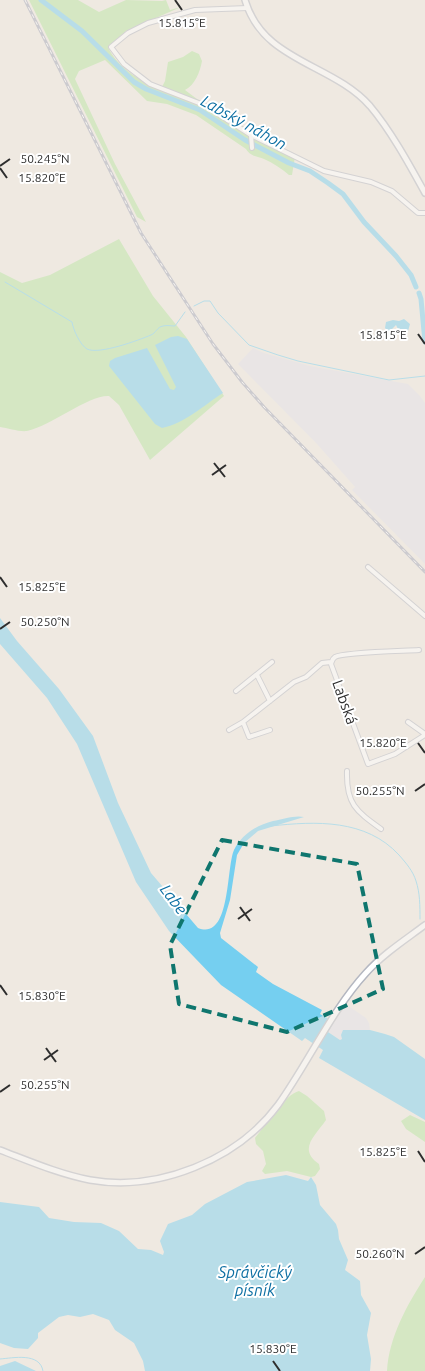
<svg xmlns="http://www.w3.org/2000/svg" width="425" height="1371" font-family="Ubuntu,sans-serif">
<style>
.industrial{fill:#e3e1e8}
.green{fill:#b6e59e}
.water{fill:#75cff0}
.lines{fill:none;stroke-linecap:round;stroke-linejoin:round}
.stream{stroke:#75cff0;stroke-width:1}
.canal{stroke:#75cff0;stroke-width:5}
.minor-casing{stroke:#b4b7c1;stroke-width:6}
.tertiary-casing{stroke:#b4b7c1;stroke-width:8}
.minor{stroke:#fff;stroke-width:4}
.tertiary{stroke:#fff;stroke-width:5}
.rail-casing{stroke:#a3a6b8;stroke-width:3}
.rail{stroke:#fff;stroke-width:1;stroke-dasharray:4;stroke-linecap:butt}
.marked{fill:none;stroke:#0f766e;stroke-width:4;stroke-dasharray:10 6;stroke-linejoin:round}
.ticks{fill:none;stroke:#2e2e2e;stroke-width:2}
.labels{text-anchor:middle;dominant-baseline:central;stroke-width:4;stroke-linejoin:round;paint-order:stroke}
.street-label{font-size:15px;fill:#2e2e2e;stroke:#fff}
.water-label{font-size:16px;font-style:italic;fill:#0d6fa3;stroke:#fff}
.ticks-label{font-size:12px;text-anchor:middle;fill:#2e2e2e;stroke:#fff;stroke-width:4;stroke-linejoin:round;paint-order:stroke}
</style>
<rect width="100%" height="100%" fill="#efe9e1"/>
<path class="industrial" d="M253 348 264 353 310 366 408 384 420 396 425 403V564L352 490 355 487 317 444 238 364Z
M346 1007H350L366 1018 369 1023 370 1030H346L341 1035 342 1039 340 1040 328 1032 343 1009Z"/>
<path class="green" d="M29 0H78L99 12 126 0 162 1 166 0 170 10 181 7 126 31 108 47C117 67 141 82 161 89L165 81 168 62 183 57 192 51 199 54 202 61C200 72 195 85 185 90L197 99 295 157 292 175H289C282 169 273 163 264 159 257 156 251 157 246 149L196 115 167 104 147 101 105 60 79 71 75 79 115 164 146 222 137 217Z
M119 239 153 296 186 337 224 396 150 460 119 405 109 396C88 395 51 426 27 431 19 432 8 428 0 427V272L22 283 50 275Z
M299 1091 307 1096 324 1111 326 1120C316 1135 297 1149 319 1164L320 1169 315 1176 311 1177 287 1171 265 1174 262 1171 266 1164 263 1151 256 1144 255 1138C265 1126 285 1094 299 1091Z
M410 1115 425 1122V1142L406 1129 401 1121Z
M425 1277V1371H387C389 1337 407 1305 425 1277Z"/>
<path class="water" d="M404 319 410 324 408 331H399L396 325 390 331H388L385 328 386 322 393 320 399 321Z
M178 336 187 339 223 393C204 405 184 424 162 428L155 424 109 366 110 361 115 358 147 348 170 389 174 390 176 387 155 345 171 337Z
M0 618 17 641 59 689 93 736 118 803 151 873 198 928C231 941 226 868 234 850 242 834 257 825 273 821 283 819 295 815 304 817L258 831 244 843 237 855 230 900 220 933 221 938 258 967 256 972 273 984 322 1010 320 1014 334 1022 328 1032 340 1040 342 1039 341 1035 343 1030H370L385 1034 394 1037 425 1059V1120L319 1058 323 1050 305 1038 302 1041 221 985 169 931 136 882 77 744 47 698 0 644Z
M286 1175 308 1181 311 1177 316 1185 320 1205 336 1224 338 1230 339 1239 348 1260 345 1270 360 1281 361 1295 371 1313 367 1335 371 1359 370 1371H145L143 1361 134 1343 115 1330 109 1320 93 1314 80 1317 68 1315 59 1317 38 1333V1338L28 1349 14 1348 0 1343V1202L39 1207 49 1218 74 1222 101 1223 119 1231 138 1249 151 1250 163 1255 164 1252 160 1241 168 1224 192 1215 205 1204 247 1182Z
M15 1361 36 1371H0V1366Z"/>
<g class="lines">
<path class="stream" d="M5 282 72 322C73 329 80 345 87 349 99 355 139 340 151 335 156 333 157 327 163 326 167 325 171 326 175 326L185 312
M194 306 204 301H210L218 313 249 345 278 355 298 361 389 380 425 376
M271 826C316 821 366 819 399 855 406 863 413 871 416 881 420 893 420 906 420 919
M0 1359C13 1358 40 1352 43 1371"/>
<path class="canal" d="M41 0 82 31 134 82 146 89 200 110 245 140 289 163 310 171 328 183 343 194 364 222 396 256 411 275 416 287
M419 293 421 299 425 342"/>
<g class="minor-casing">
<path id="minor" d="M248 8 195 10 148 23 128 33 111 47 124 64 150 84 204 105 251 135 324 171 371 182 392 191 418 213H425
M251 135 252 148
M368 567 425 616
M419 650C405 651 343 652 335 657 332 659 332 661 331 664L368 764 395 754 425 735
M257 675 270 701
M236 691 272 662
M243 722 249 737 270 730
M408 722 425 734
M229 730 243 722 294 682 306 677 322 663 331 662
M347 771C346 804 356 811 381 829"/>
</g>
<g class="tertiary-casing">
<path id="tertiary" d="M245 0C263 62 332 63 370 106 391 131 409 164 425 193
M0 1150C29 1161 59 1174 90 1180 158 1192 237 1160 278 1105 308 1063 332 1010 366 973 383 954 405 940 425 925"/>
</g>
<use href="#minor" class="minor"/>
<use href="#tertiary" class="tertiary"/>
<g class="rail-casing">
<path id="rail" d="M25 0 141 233 213 344 242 382 264 407 425 572"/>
</g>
<use href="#rail" class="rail"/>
</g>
<path d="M0 0H425V1371H0ZM222 840 357 864 383 989 287 1032 179 1004 170 945Z" fill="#efe9e1" fill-opacity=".55" fill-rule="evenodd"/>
<path class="marked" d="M222 840 357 864 383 989 287 1032 179 1004 170 945Z"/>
<path class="ticks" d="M175 0 182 10M0 166 10 159M0 168 7 178M418 334 425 344M214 463 225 477M212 475 226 465M0 577 7 587M0 629 10 622M418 743 425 753M415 791 425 784M240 907 250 921M238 919 252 909M0 985 7 995M46 1048 56 1062M44 1060 58 1050M0 1092 10 1085M418 1151 425 1162M415 1254 425 1247M273 1361 280 1371"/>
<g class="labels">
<g class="street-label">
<text transform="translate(345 702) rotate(70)">Labská</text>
</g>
<g class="water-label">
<text transform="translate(244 122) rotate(29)">Labský náhon</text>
<text transform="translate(174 899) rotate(53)">Labe</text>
<text x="255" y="1272">Správčický<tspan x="255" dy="18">písník</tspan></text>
</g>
</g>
<g class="ticks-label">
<text x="182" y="27">15.815°E</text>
<text x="45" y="163">50.245°N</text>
<text x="42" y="182">15.820°E</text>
<text x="383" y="339">15.815°E</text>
<text x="42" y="591">15.825°E</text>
<text x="45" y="626">50.250°N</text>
<text x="383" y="747">15.820°E</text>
<text x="380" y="795">50.255°N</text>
<text x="42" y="1000">15.830°E</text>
<text x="45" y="1089">50.255°N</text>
<text x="383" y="1156">15.825°E</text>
<text x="380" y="1258">50.260°N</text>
<text x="273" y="1353">15.830°E</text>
</g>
</svg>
